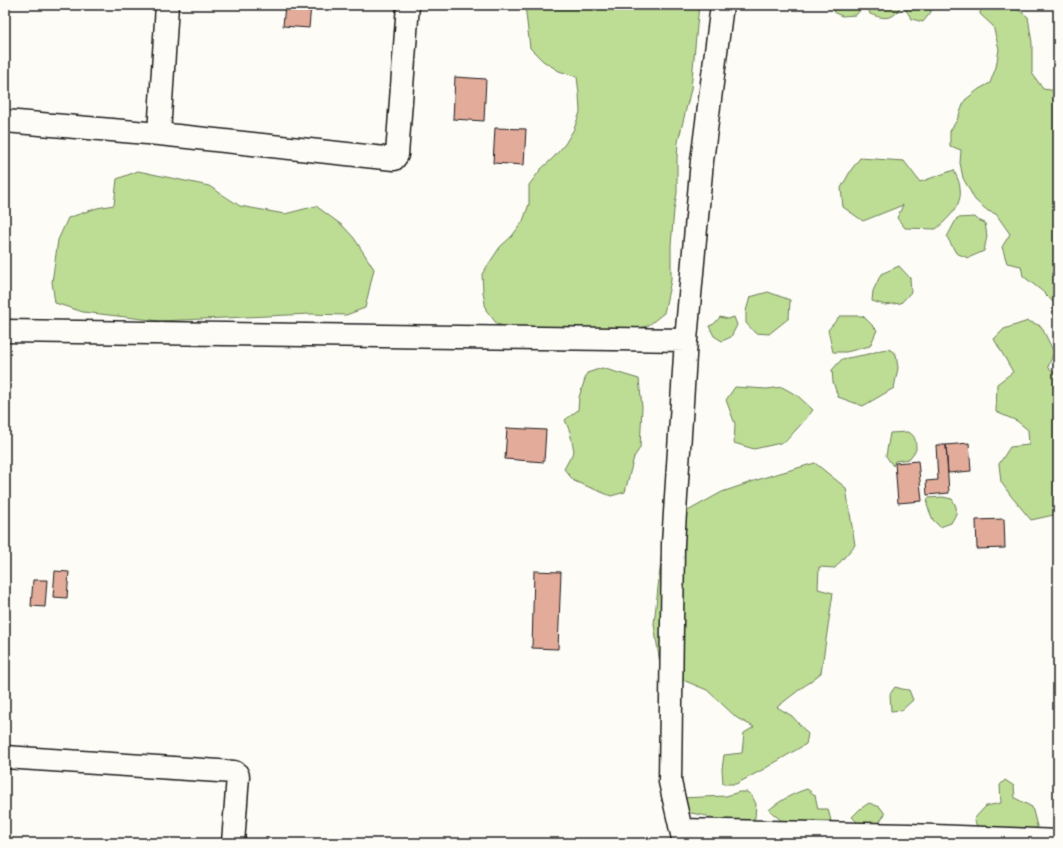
<svg xmlns="http://www.w3.org/2000/svg" width="1063" height="848" font-family="'Gochi Hand',sans-serif">
<style>
.green{fill:#bddd95;stroke:#6c7c58}
.building{fill:#e2ab9a;stroke:#1c1c1c}
.lines{fill:none;stroke-linecap:round;stroke-linejoin:round}
.minor-casing{stroke:#1c1c1c;stroke-width:25}
.minor{stroke:#fdfcf7;stroke-width:22}
</style>
<rect width="100%" height="100%" fill="#fdfcf7"/>
<filter id="ink" filterUnits="userSpaceOnUse"><feTurbulence type="fractalNoise" baseFrequency=".025" numOctaves="2"/><feDisplacementMap in="SourceGraphic" scale="8" xChannelSelector="R" yChannelSelector="G"/><feConvolveMatrix kernelMatrix="1 2 1 2 8 2 1 2 1" color-interpolation-filters="sRGB"/></filter>
<g filter="url(#ink)">
<path class="green" d="M525 5H699L691 89 678 142 677 159V193L674 210 671 245V280L664 313 649 325 631 331 515 329 497 324 486 310 483 292 482 274 500 247 512 236 523 221 529 204V185L541 169 554 157 565 144 574 129 580 112 579 94 577 77 559 71 543 61 530 48Z
M832 5H861V9L856 15 842 16 835 13Z
M867 5H901C895 21 883 19 870 14Z
M906 5H930L931 12 923 22 912 19 905 9Z
M981 5H1012L1028 17 1032 43V73L1043 89 1058 91V322L1054 315V303L1042 291 1023 276 1021 266 1007 263 1002 247 1010 234 996 214 988 211 975 200 963 178 960 163 961 150 950 146V131L957 120 965 100 979 89 990 83 996 67 999 49 993 26 980 14Z
M860 158 904 161 920 182 954 170C956 176 960 182 960 188 963 205 948 219 936 229L905 228 897 218 903 205 863 221 843 207 841 188 851 170Z
M138 171 209 186 240 206 285 214 316 206 343 226 354 238 374 269 365 308 346 315 310 314 160 321 83 312 55 303 52 282 58 240 68 218 97 208 114 205 117 179Z
M975 217 978 220 985 223 987 236 984 251 968 258 956 253 947 237 957 218Z
M899 266 910 278 911 292 901 303 885 305 872 301 873 291 881 274Z
M768 292 790 300 789 318 769 334 755 333 746 323V311L750 297Z
M840 316H863L877 330 870 346 846 352H833L828 330Z
M720 317 728 319 734 317 737 325 731 337 722 341 714 336 709 326 714 324Z
M1028 321 1041 326 1054 352 1048 367 1058 376V514L1031 520 1011 496 1001 482 999 464 1010 447 1029 445 1028 430 1017 421 996 412 997 384 1013 372 994 339 1004 329Z
M889 349 896 354 898 368 894 388 863 406 838 397 833 382 832 370 842 359 869 354 881 350Z
M602 368 639 379 642 407 640 448 634 457 625 492 611 496 574 481 564 469 574 451 570 432 565 420 578 410 579 397 587 373Z
M735 387 767 389 782 387 798 396 813 410 804 421 785 442 754 449 734 443 735 424 726 400Z
M907 432C916 434 916 443 916 450L909 459 895 461 893 466 886 456 890 433Z
M815 463 846 488 855 545 835 568 819 567 818 589 833 593 821 673 777 707 792 716 808 734 806 744 764 769 736 784H723L722 769 724 755 742 753 744 733 754 727 737 718 707 690 661 671 654 624 663 542 684 513 722 492 766 477Z
M943 497 952 499C959 510 957 513 951 523L940 527 933 520 927 505 928 498Z
M895 687 902 689 909 690 913 700 902 710 891 711 890 694Z
M1005 780 1014 786 1015 798 1032 807 1038 830 979 831 974 819 986 806 1001 803 1000 785Z
M807 789 815 795 818 809H828L831 821 784 823 769 810C779 801 794 793 807 789Z
M663 792 680 798 726 796 739 792H747L752 796 756 804 755 818 745 822 723 821 707 816 680 811 661 801Z
M869 803 880 807 885 814 878 824H859L852 817 860 809Z"/>
<path class="building" d="M285 5H311L309 28 283 26Z
M455 77 486 79 484 121 453 119Z
M495 128 526 129 524 165 493 163Z
M507 428 546 430 544 462 505 459Z
M969 443 971 471 948 473 946 445Z
M936 445H946L949 493 927 495 926 481 938 480Z
M918 461 922 501 898 503 895 463Z
M1004 519 1005 548 977 549 976 520Z
M55 571 69 572 67 598 53 597Z
M534 571 561 572 558 649 532 648Z
M33 580H47L45 607 31 606Z"/>
<g class="lines">
<g class="minor-casing">
<path id="minor" d="M5 121 159 134 394 159 397 155 408 5
M159 134 167 5
M5 331 686 340
M5 757 234 772 237 774 238 776 233 843
M681 830 909 835 1058 841
M684 843 670 782 673 544 686 340 702 161 722 5"/>
</g>
<use href="#minor" class="minor"/>
</g>
</g>
<rect width="1063" height="848" fill="none" stroke="#fdfcf7" stroke-width="20"/>
<rect x="10" y="10" width="1043" height="828" fill="none" stroke="#1c1c1c" stroke-width="1.5" filter="url(#ink)"/>
</svg>
